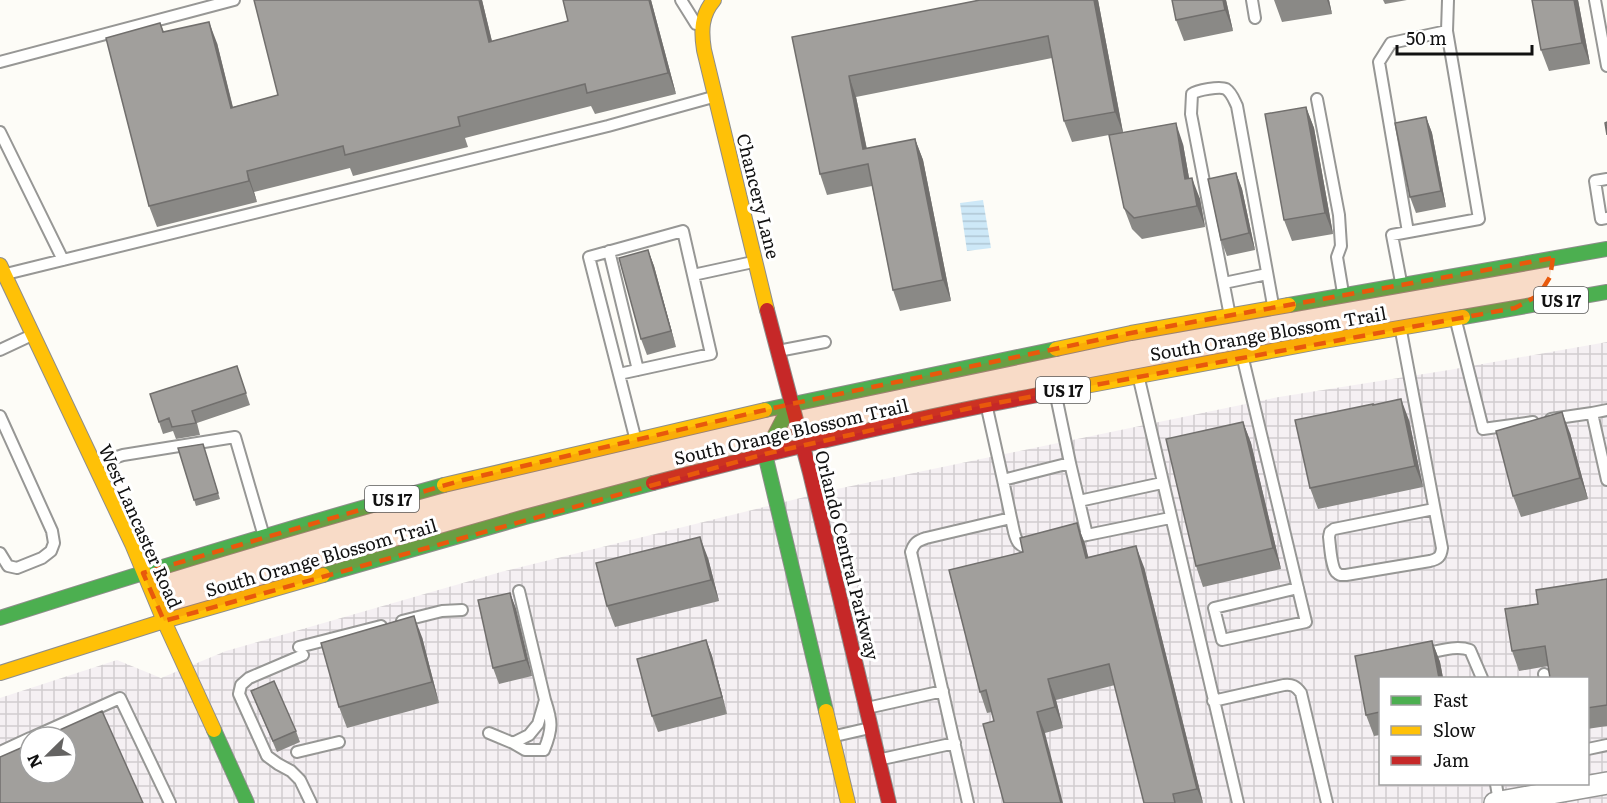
<svg xmlns="http://www.w3.org/2000/svg" width="1607" height="803" font-family="Literata,serif">
<style>
.industrial{fill:url(#industrial-grid);fill-rule:evenodd}
.water{fill:url(#water-rules)}
.lines{fill:none;stroke-linecap:round;stroke-linejoin:round}
.lane-casing{stroke:#979795;stroke-width:14}
.street-casing{stroke:#979795;stroke-width:24}
.fast-casing{stroke:#8e8d8b;stroke-width:16}
.slow-casing{stroke:#8e8d8b;stroke-width:16}
.jam-casing{stroke:#8e8d8b;stroke-width:16}
.lane{stroke:#fffffe;stroke-width:10}
.street{stroke:#fffffe;stroke-width:21}
.fast{stroke:#4caf50;stroke-width:14}
.slow{stroke:#ffc107;stroke-width:14}
.jam{stroke:#c62828;stroke-width:14}
.wall{fill:#8a8986}
.shaded-wall{fill:#716f6d}
.building{fill:#a19f9c;stroke:#716f6d;stroke-width:1.5}
.marked{fill:#e8590c;fill-opacity:0.2;stroke:#e8590c;stroke-width:4.5;stroke-dasharray:12 8;stroke-linejoin:round}
.labels{text-anchor:middle;dominant-baseline:central;stroke-width:6;stroke-linejoin:round;paint-order:stroke}
.shield{fill:#fff;stroke:#585858;stroke-width:1.5}
.shield-label{font-size:16px;font-weight:bold;fill:#111}
.street-label{font-size:18px;fill:#111;stroke:#fff}
</style>
<defs>
<pattern id="industrial-grid" width="8" height="8" patternUnits="userSpaceOnUse" patternTransform="scale(1.5)"><rect width="8" height="8" fill="#f5f0f3"/><path d="M0 4h8M4 0v8" fill="none" stroke="#d1cdcf"/></pattern>
<pattern id="water-rules" width="6" height="5" patternUnits="userSpaceOnUse" patternTransform="scale(1.5)"><rect width="6" height="5" fill="#cde8f7"/><path d="M0 2.5h6" fill="none" stroke="#afc6d3"/></pattern>
</defs>
<rect width="100%" height="100%" fill="#fdfcf7"/>
<path class="industrial" d="M1607 342V803H0V698L117 660 161 678 226 651 501 572 837 489 1279 397 1449 370ZM1380 678H1588V784H1380ZM30 737H66V773H30Z"/>
<path class="water" d="M983 200 991 248 967 251 960 203Z"/>
<g class="lines">
<g class="lane-casing">
<path id="lane" d="M681 0 696 24
M1252 0 1255 18
M1595 0 1607 66
M0 62 234 0
M1317 99 1339 215 1341 246 1337 257 1343 293
M0 132 63 260
M1607 179 1595 181 1601 219 1607 218
M1408 232 1379 62 1391 43 1447 31
M609 251 638 370
M6 274 608 126 713 97
M1401 282 1392 235 1479 219 1447 31 1448 0
M1224 283 1267 274
M1229 311 1191 114 1192 94C1197 90 1220 86 1226 89 1232 93 1234 100 1237 106L1273 305
M1456 321 1483 429 1533 422
M1401 331 1442 548C1441 557 1438 559 1430 561L1346 575C1341 575 1340 576 1336 572 1331 566 1330 545 1329 537L1330 532 1334 529 1434 509
M0 350 32 335
M778 351 825 342
M1243 359 1306 622 1222 640 1214 608 1298 588
M619 374 711 354 693 275 753 262
M1139 379 1238 803
M1056 396 1070 463
M987 408 1003 480 1070 463 1087 535 1070 539
M1607 410 1592 413 1607 480
M0 416 52 531 54 543 51 551 42 558 17 568 8 566 0 553
M1551 419 1592 413
M635 437 589 257 683 231 693 275
M95 464 123 455 235 437 263 533
M1003 480 1011 518
M1079 501 1162 483
M1087 535 1170 518
M402 621 442 611 462 610
M299 647 381 626
M1424 654C1439 651 1456 645 1470 650L1482 678
M303 655 249 678 241 685 239 694 267 756 278 764 291 771 300 780 311 803
M1544 674 1545 678
M1213 701 1284 685C1292 684 1296 686 1301 693L1327 803
M867 708 943 691
M489 733 513 743 529 735 538 724 545 700 519 591
M835 736 870 728
M33 737 120 698 170 803
M513 743 525 750H544C553 728 552 721 545 700
M1588 749 1607 745
M0 752 30 738
M297 752 339 742
M882 759 955 743
M1496 784 1499 802
M968 803 911 552C914 543 917 541 926 538L1011 518C1015 534 1014 550 1034 547"/>
</g>
<g class="street-casing">
<path id="street" d="M1495 803 1607 783"/>
</g>
<g class="fast-casing">
<path id="fast" d="M1289 305 1607 249
M1463 317 1607 292
M791 404 765 454 826 711
M765 410 1056 349
M323 575 525 517 653 483
M0 618C147 571 295 526 444 485
M214 730 247 803"/>
</g>
<g class="slow-casing">
<path id="slow" d="M714 0C701 15 701 31 704 50L767 310
M0 265 132 544 164 621 214 730
M1056 349 1131 333 1289 305
M1038 395 1324 341 1463 317
M444 485 765 410
M0 673 164 621 323 575
M826 711 848 803"/>
</g>
<g class="jam-casing">
<path id="jam" d="M767 310 810 473 889 803
M653 483C780 450 909 419 1038 395"/>
</g>
<use href="#lane" class="lane"/>
<use href="#street" class="street"/>
<use href="#fast" class="fast"/>
<use href="#slow" class="slow"/>
<use href="#jam" class="jam"/>
</g>
<path class="wall" d="M482 0 492 41 568 21 563 0H651L676 94 595 114 591 106 465 138 468 147 353 176 350 168 254 192 257 202 157 227 149 206 160 23 164 32 217 43 233 107 278 95Z
M980 0H1098L1123 132 1183 144 1189 178 1200 199 1205 227 1142 239 1132 229 1124 208 1109 135 1072 142 1064 121 1052 58 856 97 867 149 915 139 923 160 951 301 900 311 893 290 872 186 827 195 820 174 792 37Z
M1172 0H1226L1233 31 1184 41 1176 20Z
M1274 0H1329L1332 14 1282 22Z
M1383 0H1407L1385 4Z
M1532 0H1578L1590 64 1549 71 1541 50Z
M1306 107 1314 128 1333 234 1292 241 1284 220Z
M1426 117 1432 133 1446 207 1416 213 1410 197Z
M1236 173 1242 189 1255 250 1227 256 1221 240Z
M648 250 654 266 676 347 647 355 641 339Z
M237 366 250 405 197 423 200 435 176 439 173 431 163 434 159 422Z
M1373 405 1409 420 1423 487 1318 509 1310 488Z
M1243 422 1251 443 1281 569 1203 587 1196 566Z
M1570 433 1588 499 1521 517 1513 496Z
M203 444 220 499 196 506 178 448Z
M1077 523 1085 544 1088 558 1144 567 1203 803H1144L1115 685 1056 700 1063 728 1045 733 994 721 992 712 987 713 980 692 1023 552Z
M708 558 719 601 615 627 607 606Z
M1607 579V726L1587 729V678L1548 666 1519 671 1512 651 1538 604Z
M510 593 516 609 532 676 499 684 493 668Z
M422 637 439 703 347 728 339 707Z
M706 640 712 656 727 714 658 732 652 716Z
M1432 641 1440 662 1443 678H1380V735L1374 736 1366 715 1355 656Z
M251 691 296 731 300 742 277 752Z"/>
<path class="shaded-wall" d="M479 0H482L497 63 489 42Z
M649 0H651L676 94 668 73Z
M1094 0H1098L1123 133 1115 112Z
M1223 0H1226L1233 31 1225 10Z
M1327 0H1329L1332 14Z
M1574 0H1578L1590 64 1582 43Z
M209 22 217 43 238 129 231 108Z
M849 76 856 97 871 170 863 149Z
M1306 107 1314 128 1333 234 1325 213Z
M1426 117 1432 133 1446 207 1441 191Z
M1176 123 1183 144 1193 200 1185 179Z
M915 139 923 160 951 301 943 280Z
M247 171 254 192 257 202 249 181Z
M1236 173 1242 189 1255 250 1249 233Z
M1192 178 1200 199 1205 227 1197 206Z
M648 250 654 266 676 347 671 331Z
M1401 399 1409 420 1423 487 1415 466Z
M1562 412 1570 433 1588 499 1580 478Z
M1243 422 1251 443 1281 569 1273 548Z
M1077 523 1085 544 1094 579 1086 558Z
M700 537 708 558 719 601 711 580Z
M1136 546 1144 567 1203 803 1197 789Z
M510 593 516 609 532 676 526 660Z
M414 616 422 637 439 703 432 682Z
M706 640 712 656 727 714 722 697Z
M1432 641 1440 662 1443 678H1439Z
M1048 679 1056 700 1063 728 1055 707Z
M1037 712 1045 733 1063 803H1061Z"/>
<path class="building" d="M254 0H479L489 42 568 21 563 0H649L668 73 587 93 585 84 458 117 460 126 345 155 343 146 247 171 249 181 149 206 106 38 160 23 163 32 209 22 231 108 278 95Z
M980 0H1094L1115 112 1064 121 1048 36 849 76 863 149 915 139 943 280 893 290 868 164 820 174 792 37Z
M1172 0H1223L1225 10 1176 20Z
M1532 0H1574L1582 43 1541 50Z
M1306 107 1325 213 1284 220 1265 114Z
M1426 117 1441 191 1410 197 1395 123Z
M1607 122V135L1605 123Z
M1176 123 1185 179 1192 178 1197 206 1134 218 1124 208 1109 135Z
M1236 173 1249 233 1221 240 1208 179Z
M648 250 671 331 641 339 619 258Z
M237 366 246 393 192 411 196 423 172 427 169 418 159 422 150 394Z
M1401 399 1415 466 1310 488 1295 420 1373 404V405Z
M1562 412 1580 478 1513 496 1496 431Z
M1243 422 1273 548 1196 566 1166 439Z
M203 444 218 493 194 500 178 448Z
M1077 523 1086 558 1136 546 1197 789 1173 794 1175 803H1144L1109 664 1048 679 1055 707 1037 712 1061 803H1004L983 724 994 721 986 690 980 692 949 570 1023 552 1020 538Z
M700 537 711 580 607 606 596 563Z
M1607 579V705L1587 708V678H1550L1545 646 1512 651 1505 609 1538 604 1536 590Z
M510 593 526 660 493 668 478 600Z
M414 616 432 682 339 707 321 643Z
M706 640 722 697 652 716 637 659Z
M1432 641 1439 678H1380V712L1366 715 1355 656Z
M274 681 296 731 273 741 251 691Z
M102 711 143 803H0V757L30 744V773H66V737H44Z"/>
<path class="marked" d="M1553 258 1550 277 1539 295 1515 308 975 407 765 454 164 621 143 573 463 480 791 404 1131 333Z"/>
<g class="labels">
<g class="shield">
<rect x="1534" y="287" width="54" height="26" rx="4.5"/>
<rect x="1036" y="377" width="54" height="26" rx="4.5"/>
<rect x="365" y="486" width="54" height="26" rx="4.5"/>
</g>
<g class="shield-label">
<text x="1561" y="300">US 17</text>
<text x="1063" y="390">US 17</text>
<text x="392" y="499">US 17</text>
</g>
<g class="street-label">
<text transform="translate(759 196) rotate(76)">Chancery Lane</text>
<text transform="translate(1268 333) rotate(-10)">South Orange Blossom Trail</text>
<text transform="translate(791 431) rotate(-13)">South Orange Blossom Trail</text>
<text transform="translate(141 526) rotate(66)">West Lancaster Road</text>
<text transform="translate(848 555) rotate(76)">Orlando Central Parkway</text>
<text transform="translate(321 557) rotate(-16)">South Orange Blossom Trail</text>
</g>
</g>
<rect x="1379" y="677" width="210" height="108" fill="#ffffff" stroke="#a0a0a0" stroke-width="1.5"/>
<rect x="1391" y="696" width="30" height="9" fill="#4caf50" stroke="#a0a0a0" stroke-width="1.5"/>
<text x="1433" y="707" font-size="18" fill="#111111">Fast</text>
<rect x="1391" y="726" width="30" height="9" fill="#ffc107" stroke="#a0a0a0" stroke-width="1.5"/>
<text x="1433" y="737" font-size="18" fill="#111111">Slow</text>
<rect x="1391" y="756" width="30" height="9" fill="#c62828" stroke="#a0a0a0" stroke-width="1.5"/>
<text x="1433" y="767" font-size="18" fill="#111111">Jam</text>
<g transform="translate(48 755) rotate(246)"><circle r="28" fill="#ffffff" stroke="#a0a0a0" stroke-width="1.5"/>
<path d="M0-4.5L10 22L0 15L-10 22Z" fill="#646362"/>
<text y="-9" font-size="16" font-weight="bold" text-anchor="middle" fill="#111111">N</text>
</g>
<path d="M1397 45v9h135v-9" fill="none" stroke="#111111" stroke-width="3"/>
<text x="1406" y="45" font-size="18" fill="#111111" stroke="#ffffff" stroke-width="4.5" paint-order="stroke">50 m</text>
</svg>
